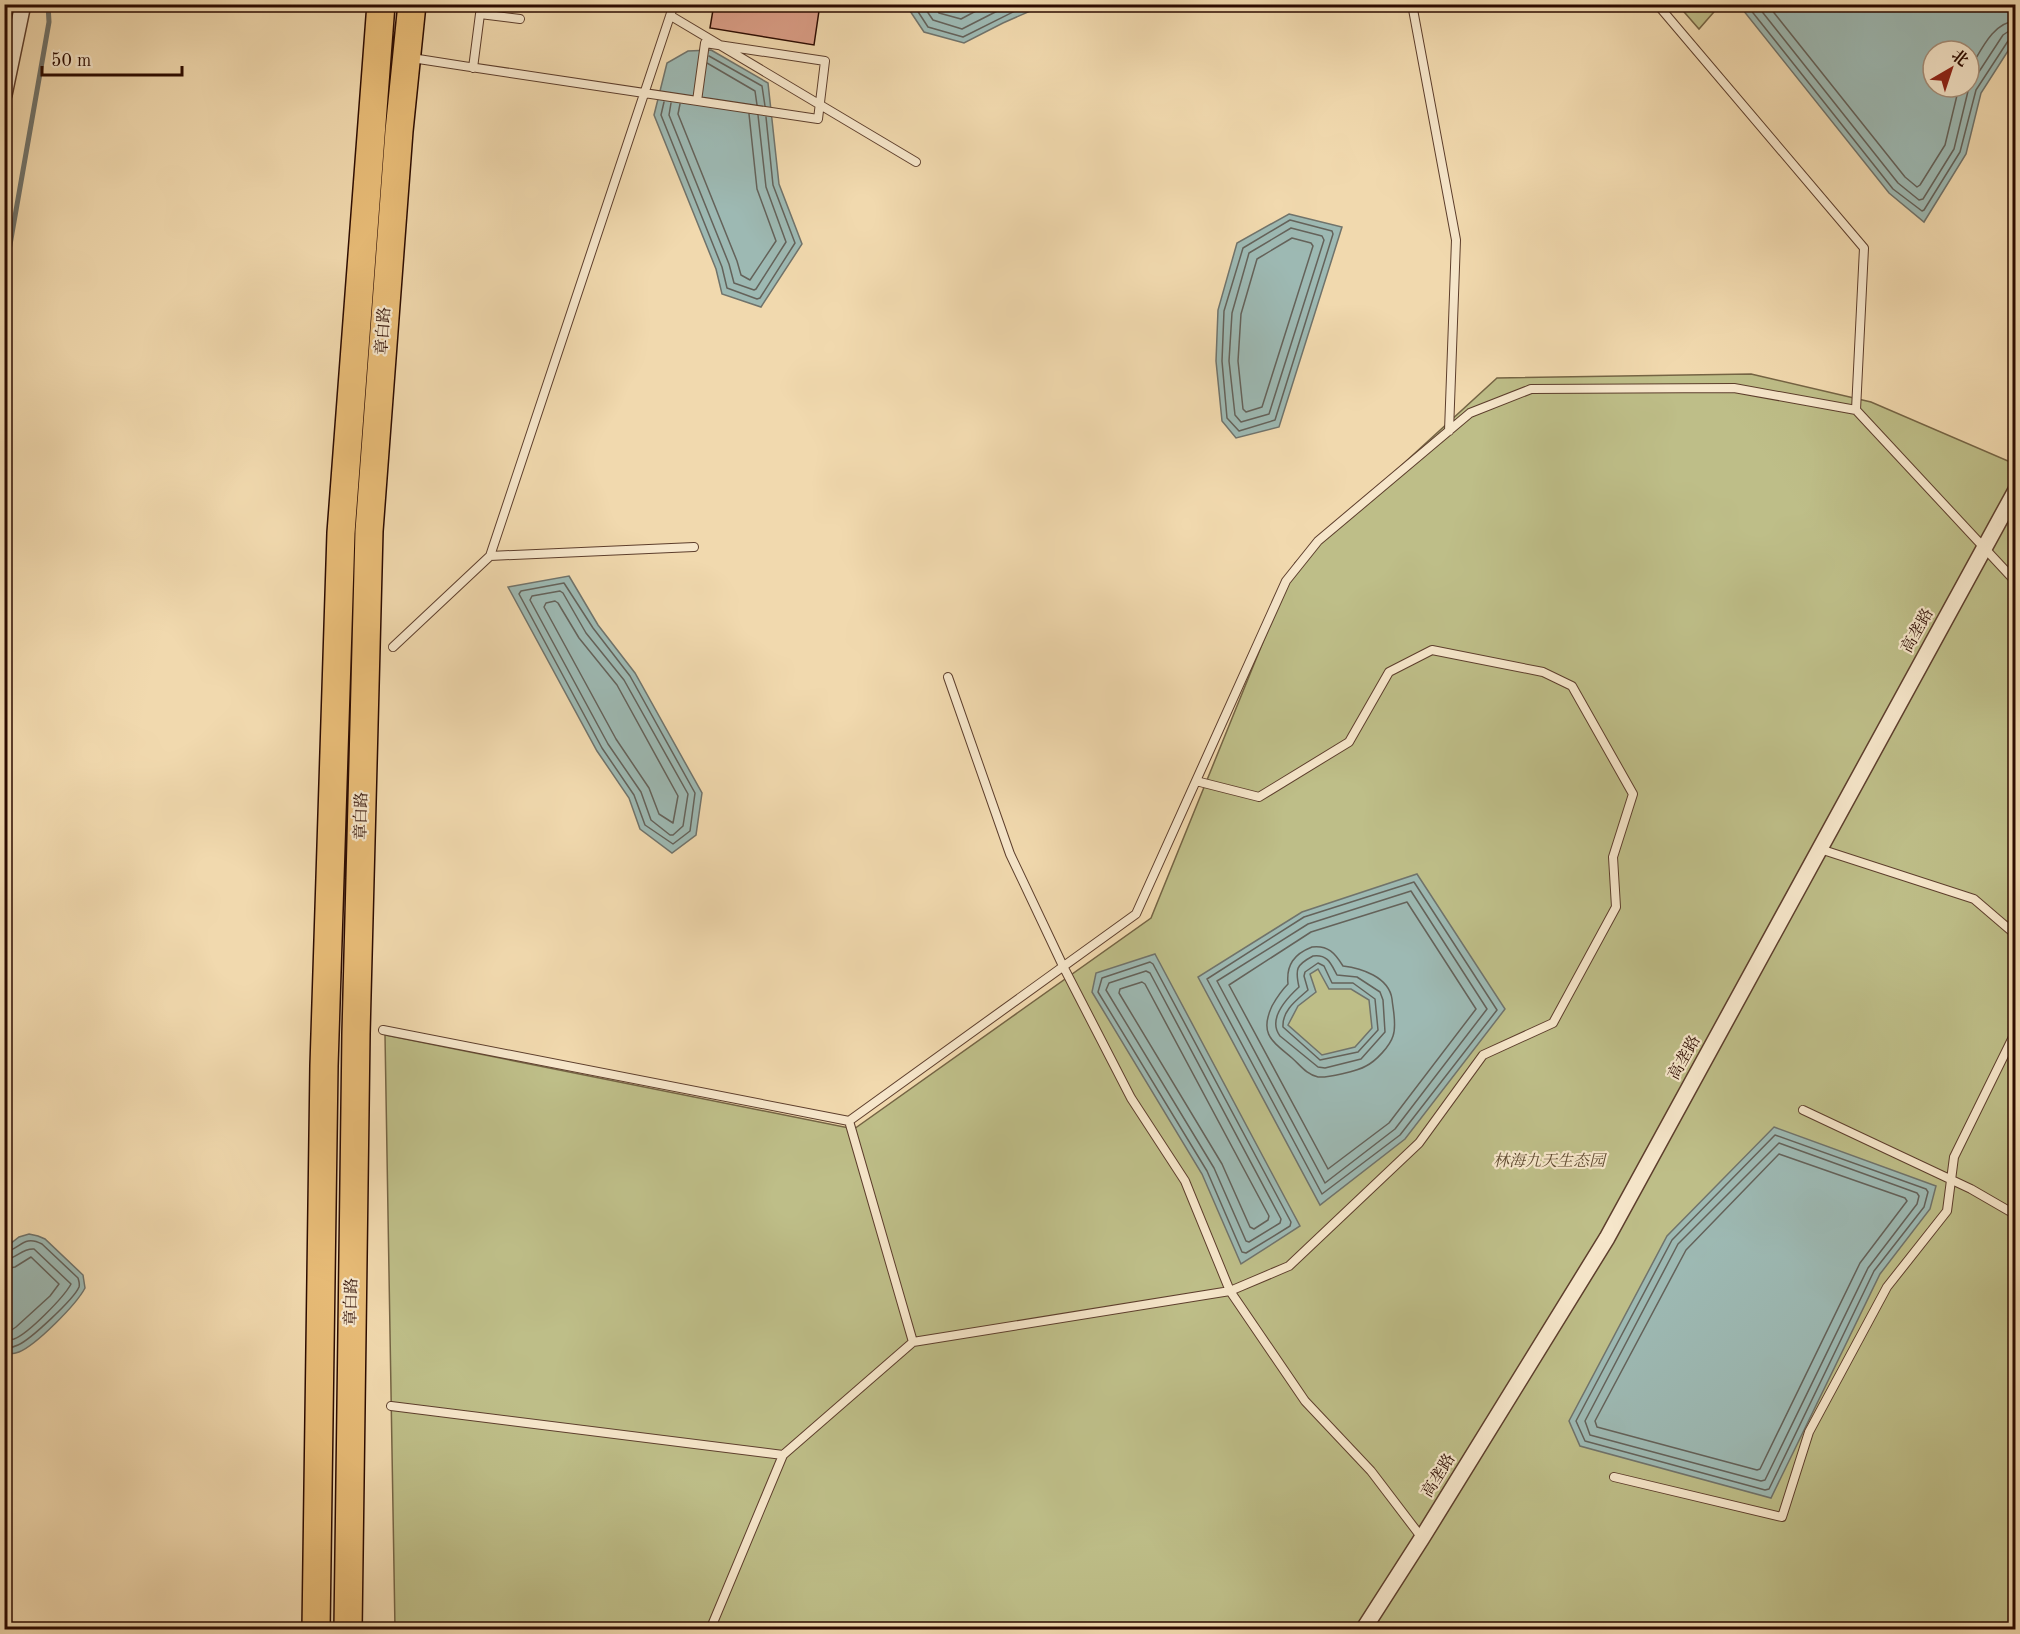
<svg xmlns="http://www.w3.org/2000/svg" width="2020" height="1634" font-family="'Old Standard TT','Noto Serif SC',serif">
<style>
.green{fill:#bebe88;stroke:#756444;stroke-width:1.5}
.water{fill:#9db9b3;stroke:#70736b;stroke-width:1.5;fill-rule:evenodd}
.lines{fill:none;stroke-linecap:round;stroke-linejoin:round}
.shore{stroke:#64625a;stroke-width:1.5}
.stream{stroke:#70736b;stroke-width:5}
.building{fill:#db9e87;stroke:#2c0b00;stroke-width:1.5}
.lane-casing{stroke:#5d3e2c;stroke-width:10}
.street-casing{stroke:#5d3e2c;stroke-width:18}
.highway-casing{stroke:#2c0b00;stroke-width:30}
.lane{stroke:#f6e6ca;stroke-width:8}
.street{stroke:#f6e6ca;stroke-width:15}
.highway{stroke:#e8bc77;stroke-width:27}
.labels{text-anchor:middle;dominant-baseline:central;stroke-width:4.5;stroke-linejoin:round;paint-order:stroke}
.street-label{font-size:16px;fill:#2c0b00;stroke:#f6e6ca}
.park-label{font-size:16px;font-style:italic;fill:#5f4a30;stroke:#f6e6ca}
</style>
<rect width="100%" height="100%" fill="#f1d9ae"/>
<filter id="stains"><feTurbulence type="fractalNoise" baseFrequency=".00333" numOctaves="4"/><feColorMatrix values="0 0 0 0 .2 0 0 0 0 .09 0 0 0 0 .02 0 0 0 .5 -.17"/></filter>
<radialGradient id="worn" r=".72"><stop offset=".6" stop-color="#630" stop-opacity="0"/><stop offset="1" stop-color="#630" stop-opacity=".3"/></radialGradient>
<path class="green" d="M1678 5H1720L1699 29Z
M1751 374 1871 402 2015 464V1629H395L385 1035 854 1129 1151 918 1295 563 1497 378Z"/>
<path class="water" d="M906 5H1044L1003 23 964 43 924 32Z
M1739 5H2015V40L1981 93 1966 154 1924 222 1889 193ZM1933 51H1969V87H1933Z
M711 50 768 83 779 184 802 244 761 307 722 294 716 269 654 115 667 63 688 51Z
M1289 214 1342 227 1279 427 1236 438 1222 421 1216 361 1218 310 1237 243Z
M569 576 598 625 635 673 702 793 696 835 672 853 640 829 629 798 597 751 508 587Z
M1417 874 1505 1009 1405 1139 1320 1205 1198 977 1302 912ZM1318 969 1329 989H1351L1369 1000 1372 1028 1355 1047 1322 1055 1288 1025 1298 1006 1316 992 1310 974Z
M1155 954 1300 1226 1241 1264 1202 1174 1092 992 1096 973Z
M1774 1127 1936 1186 1930 1209 1880 1274 1771 1498 1580 1446 1569 1421 1667 1236Z
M29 1234 38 1236 45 1239 83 1275 85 1288C76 1305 36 1345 19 1352 14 1354 9 1354 4 1353L5 1248 19 1237Z"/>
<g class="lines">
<path class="shore" d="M913 4 928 27 963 37 1029 4
M922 4 933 20 962 29 1011 4
M933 4 939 13 961 19 989 4
M1746 4 1893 189 1922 211 1924 210 1960 152 1976 90 2008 41 2016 38
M1756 4 1898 183 1919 200 1923 199 1954 149 1969 87
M1767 4 1905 177 1917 187 1920 185 1945 145 1959 87
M709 56 762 86 765 106
M707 63 755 91 757 105
M1969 70C1980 53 1992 22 2016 21
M1969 87 2003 35 2009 31 2016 30
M664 102 661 115 722 267 727 288 757 299 760 298 795 243 773 185 766 117
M671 103 669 115 729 264 734 283 754 290 756 289 786 242 766 187 758 115
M680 104 678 114 737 261 741 275 750 280 776 241 757 189 749 114
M1290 220 1332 231 1333 234 1275 420 1239 431 1227 418 1222 361 1224 311 1243 248Z
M1291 228 1322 236 1324 240 1269 414 1241 422 1235 415 1229 361 1232 313 1249 253Z
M1292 238 1311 243 1313 246 1262 407 1246 412 1243 409 1238 361 1241 314 1257 259Z
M564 583 593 628 630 676 695 793 690 831 673 844 645 825 634 795 602 748 519 594 521 591Z
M560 591 563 593 586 633 624 680 688 794 683 826 673 835H670L651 820 641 792 608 744 530 600 532 596Z
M555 601 558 603 579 638 617 685 678 796 673 823 659 814 649 788 616 739 544 607 546 603Z
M1414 882 1497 1010 1400 1135 1322 1194 1207 979 1304 917Z
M1411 891 1487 1009 1395 1129 1325 1183 1217 981 1308 924Z
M1407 902 1476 1009 1389 1123 1328 1169 1229 985 1311 932Z
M1312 947C1328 945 1335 953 1343 966 1361 968 1389 977 1392 999 1393 1010 1397 1025 1393 1036 1390 1046 1376 1061 1366 1066 1358 1071 1327 1078 1318 1077 1307 1075 1300 1065 1292 1058 1272 1041 1259 1034 1272 1006 1277 997 1281 991 1288 984 1286 965 1294 954 1312 947Z
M1313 956C1328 954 1331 964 1337 975L1357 977 1380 992 1383 1000 1385 1032 1361 1059 1325 1068 1318 1067 1280 1036C1267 1019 1287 998 1299 987 1295 969 1296 965 1313 956Z
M1150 962 1153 964 1291 1222 1290 1226 1246 1253 1242 1252 1207 1171 1098 992 1102 978Z
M1318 963 1324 966 1332 983H1353L1375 999 1378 1030 1358 1052 1320 1060 1283 1027C1282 1010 1297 1000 1308 990L1304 976 1305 972Z
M1146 971 1150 973 1281 1219 1280 1223 1249 1242 1246 1241 1214 1168 1106 990 1109 983Z
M1142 982 1145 984 1269 1216 1268 1220 1254 1229 1250 1227 1222 1164 1119 993 1120 989Z
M1775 1135 1926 1189 1928 1192 1924 1207 1874 1271 1769 1489 1765 1490 1585 1441 1576 1421 1672 1240Z
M1779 1143 1917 1193 1919 1196 1917 1204 1868 1268 1765 1480 1761 1481 1590 1435 1585 1421 1678 1244Z
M1779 1154 1905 1198 1907 1201 1860 1263 1760 1469 1757 1470 1597 1427 1595 1421 1686 1250Z
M4 1252C20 1250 23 1234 42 1244L78 1278C79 1282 80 1283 79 1287 74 1299 30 1340 18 1345 14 1347 9 1348 4 1347
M4 1260C16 1259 22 1248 34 1249L71 1284C64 1297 28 1334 14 1339 10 1340 8 1340 4 1340
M4 1269 15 1267 31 1257 59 1284 50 1296 16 1327 10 1331H4"/>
<path class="stream" d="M4 279 49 22 48 4"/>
</g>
<path class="building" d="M714 4H820L814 45 710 28Z"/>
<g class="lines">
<g class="lane-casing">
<path id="lane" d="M1412 4 1456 240 1449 431
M1657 4 1864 248 1856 410
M671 16 916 162
M412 58C547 79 682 99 818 119L825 61 705 43 697 101
M473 68 480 14 520 19
M490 556 674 4
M393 647 490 556 694 547
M948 677 1010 854 1063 966 1131 1098 1185 1181 1230 1291 1305 1401 1371 1471 1422 1538
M1820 849 1974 899 2016 935
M383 1030 849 1121 1136 914 1286 581 1318 541 1470 413 1531 389 1734 388 1856 410 2016 582
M1803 1110 1971 1189 2016 1215
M849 1121 913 1342
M391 1406 783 1455
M1614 1477 1782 1517 1809 1432 1887 1287 1947 1211 1954 1157 2016 1031
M710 1630 783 1455 913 1342 1230 1291 1289 1266 1419 1143 1483 1055 1553 1023 1616 907 1613 857 1633 794 1572 686 1543 672 1432 650 1389 672 1349 742 1259 797 1196 781"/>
</g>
<g class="street-casing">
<path id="street" d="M4 95 23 4
M1363 1630 1422 1538 1607 1238 2016 490"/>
</g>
<g class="highway-casing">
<path id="highway" d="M316 1630 324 1066 341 533 381 4
M348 1630 356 1034 369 531 399 131 412 4"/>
</g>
<use href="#lane" class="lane"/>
<use href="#street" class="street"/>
<use href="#highway" class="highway"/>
</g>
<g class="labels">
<g class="street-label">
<text transform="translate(384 331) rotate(-86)">章白路</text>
<text transform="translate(1918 631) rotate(-61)">高垄路</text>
<text transform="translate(362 816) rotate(-89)">章白路</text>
<text transform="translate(1685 1058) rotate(-61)">高垄路</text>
<text transform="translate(352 1302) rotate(-89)">章白路</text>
<text transform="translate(1439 1476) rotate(-58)">高垄路</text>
</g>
<g class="park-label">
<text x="1549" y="1162">林海九天生态园</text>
</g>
</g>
<rect width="2020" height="1634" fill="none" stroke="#f1d9ae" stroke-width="24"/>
<rect x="6" y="6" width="2008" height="1622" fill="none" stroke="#2c0b00" stroke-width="3"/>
<rect x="12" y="12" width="1996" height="1610" fill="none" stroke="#2c0b00" stroke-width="1.5"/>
<g transform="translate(1951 69) rotate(39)"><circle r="28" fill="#f6e6ca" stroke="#a58e79" stroke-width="1.5"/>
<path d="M0-4.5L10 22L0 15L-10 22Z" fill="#8f2418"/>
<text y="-9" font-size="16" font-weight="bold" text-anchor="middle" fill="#2c0b00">北</text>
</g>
<path d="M42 66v9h140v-9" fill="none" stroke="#2c0b00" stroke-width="3"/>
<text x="51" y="66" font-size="18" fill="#2c0b00" stroke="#f6e6ca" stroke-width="4.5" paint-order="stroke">50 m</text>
<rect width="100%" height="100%" filter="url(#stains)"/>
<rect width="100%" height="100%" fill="url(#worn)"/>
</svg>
